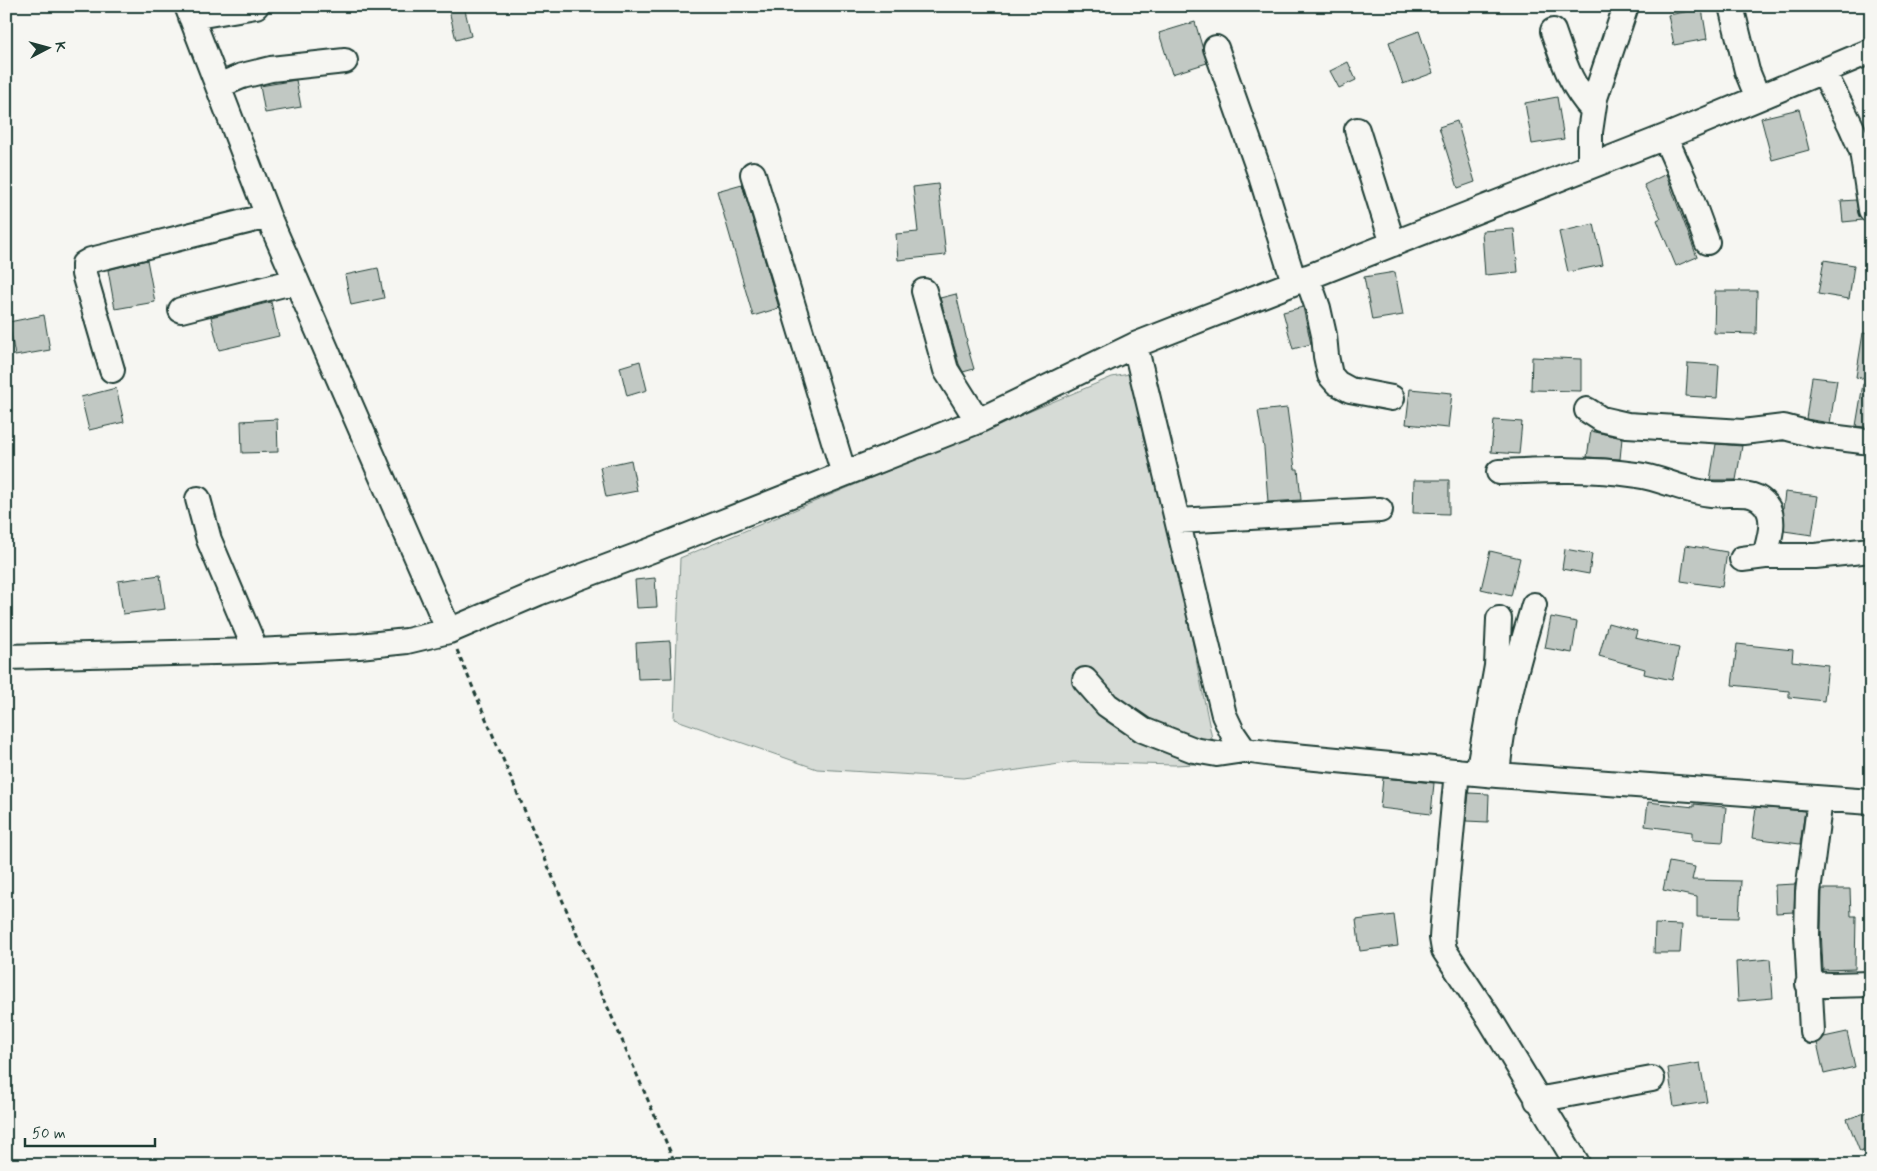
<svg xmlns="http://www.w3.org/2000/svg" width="1877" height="1171" font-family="Mynerve,sans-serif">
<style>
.green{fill:#d6dbd6;stroke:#7a8c85}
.building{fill:#c1c8c3;stroke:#1f3d34}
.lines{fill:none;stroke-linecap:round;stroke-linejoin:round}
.minor-casing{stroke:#1f3d34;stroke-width:28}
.path{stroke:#1f3d34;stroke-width:3;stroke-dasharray:5 4;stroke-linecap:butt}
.minor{stroke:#f6f6f2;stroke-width:24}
</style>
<rect width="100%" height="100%" fill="#f6f6f2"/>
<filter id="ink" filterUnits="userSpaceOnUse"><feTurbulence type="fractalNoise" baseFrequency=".02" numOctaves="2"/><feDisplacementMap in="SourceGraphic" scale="10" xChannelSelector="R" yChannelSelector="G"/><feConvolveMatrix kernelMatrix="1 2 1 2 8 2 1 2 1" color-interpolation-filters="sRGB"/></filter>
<g filter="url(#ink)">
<path class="green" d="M1129 374 1141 389 1217 763 1174 765 1073 762 963 778 817 769 674 719 680 558 1112 377Z"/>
<path class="building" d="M448 6H464L471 36 456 40Z
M1702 9 1707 39 1674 45 1668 15Z
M1195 22 1207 63 1172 74 1159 33Z
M1419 31 1433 73 1403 84 1389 42Z
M1348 62 1356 80 1339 88 1330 71Z
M296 80 301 107 265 113 260 86Z
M1557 97 1564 139 1532 144 1525 103Z
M1799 109 1809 150 1772 160 1761 118Z
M1457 121 1475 182 1458 188 1439 127Z
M1666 174 1697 257 1676 266 1657 220 1661 218 1644 185Z
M742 184 779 308 753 316 717 191Z
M938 184 946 255 898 260 896 234 918 232 913 187Z
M1856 200 1858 213 1863 220 1843 222 1841 201Z
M1594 224 1603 265 1568 272 1559 232Z
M1514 229 1518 272 1485 275 1482 231Z
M147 260 155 302 115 309 108 270Z
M1824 260 1854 265 1849 299 1818 294Z
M378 268 384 298 351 305 345 275Z
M1395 272 1403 315 1372 320 1364 277Z
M1715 291H1757L1756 334 1714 333Z
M956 294 967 341 966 342 974 369 963 372 959 364 940 298Z
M271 302 279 336 219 350 211 317Z
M1303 307 1311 344 1293 349 1283 312Z
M44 315 50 350 15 356 9 322Z
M1863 333 1871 334V380L1856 377Z
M1532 357 1581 359V391L1531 390Z
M640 361 647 390 627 396 620 367Z
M1688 363 1719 365 1717 398 1686 396Z
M1812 377 1837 380 1830 423 1806 419Z
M1863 384 1871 385V428L1856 426Z
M116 388 124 422 89 430 81 397Z
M1410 389 1452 393 1448 428 1406 424Z
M1287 408 1295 469H1298L1301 500 1268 502 1264 448 1258 411Z
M277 419 278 452 242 453 241 421Z
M1494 420 1522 422 1519 454 1491 452Z
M1591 431 1622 438 1620 459 1587 457Z
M1716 444 1742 446 1736 480H1710Z
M631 460 637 491 606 497 600 467Z
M1414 480H1449V514L1413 513Z
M1785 492 1818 496 1812 535 1784 531 1783 509Z
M1686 545 1727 552 1722 587 1681 581Z
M1565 549 1592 554 1589 574 1562 569Z
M1490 551 1520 558 1511 596 1481 589Z
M160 575 165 609 123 614 118 581Z
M655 578 657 607 637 608 635 580Z
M1551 617 1577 622 1572 653 1545 648Z
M1608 623 1637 631 1635 638 1679 648 1672 680 1644 674 1645 669 1599 656Z
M670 641 672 678 638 679 636 643Z
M1737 644 1793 650 1792 661 1828 665 1824 701 1789 697V691L1732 685Z
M1383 778 1434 783 1431 814 1380 808Z
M1469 793 1489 794 1488 822 1466 821Z
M1648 802 1694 807V804L1726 807 1723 842 1692 840V832L1645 826Z
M1756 807 1805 811 1800 844 1752 838Z
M1669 862 1695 867 1692 880 1741 881 1739 918 1697 917V897L1663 890Z
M1795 884 1794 912 1776 913 1775 885Z
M1822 889H1850L1851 916H1856L1855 969 1823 970 1821 929Z
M1394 915 1398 946 1360 951 1356 920Z
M1655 924 1682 925 1680 953H1654Z
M1770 959 1773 998 1738 1001 1736 962Z
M1847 1032 1855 1067 1824 1074 1817 1043 1824 1037Z
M1700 1063 1707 1102 1674 1107 1668 1068Z
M1871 1111V1148L1860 1152 1847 1119Z"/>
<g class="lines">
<g class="minor-casing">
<path id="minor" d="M187 6 268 216 449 631
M1731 6 1747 71 1758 98
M191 17 256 6
M1553 31C1564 62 1570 85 1593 110
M1216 48 1261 176 1294 282
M1823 71 1851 126 1862 151 1871 210
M218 86 242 76 271 69 345 61
M1357 130 1393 244
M1665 137 1685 182 1707 242
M1590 166V132L1595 98 1626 6
M753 174 844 474
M1307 277 1318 308 1324 335 1326 356 1330 375 1337 383 1350 390 1392 398
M924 291 946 370 978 421
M181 310 296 281
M1135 345 1224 715 1233 734 1244 750 1273 754 1497 775 1871 802
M112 370 84 274V264L91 260 268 216
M1587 410 1601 419 1627 425 1743 432 1784 427 1814 435 1871 442
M1499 472C1545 470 1591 468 1637 475 1662 478 1686 492 1711 494 1728 496 1750 489 1763 502 1778 516 1769 539 1765 556
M198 499 209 540 256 651
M1178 521 1380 510
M1742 559 1765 556H1815L1871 550
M6 657 256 651 359 646 407 641 449 631 538 593 652 550 978 421 1135 345 1665 137 1871 51
M1085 680 1107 705 1143 730 1194 750 1217 754 1244 750
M1457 771 1443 922 1442 938 1444 950 1491 1021 1578 1165
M1478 773 1497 666 1499 619
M1497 775C1502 714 1517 663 1534 605
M1808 984 1830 985 1871 984
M1812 1031 1807 935 1808 892 1820 799
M1537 1100 1652 1079"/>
</g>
<path class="path" d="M457 650 599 987 676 1165"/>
<use href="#minor" class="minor"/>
</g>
</g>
<rect width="1877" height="1171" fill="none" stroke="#f6f6f2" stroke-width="25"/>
<rect x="12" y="12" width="1852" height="1146" fill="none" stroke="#1f3d34" stroke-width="2" filter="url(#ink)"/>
<g transform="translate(48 48) rotate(84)" stroke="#f6f6f2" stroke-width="4" paint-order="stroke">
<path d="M0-4L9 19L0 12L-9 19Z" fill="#1f3d34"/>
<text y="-8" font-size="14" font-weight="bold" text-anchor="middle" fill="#1f3d34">K</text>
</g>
<path d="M25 1138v8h130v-8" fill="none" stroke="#1f3d34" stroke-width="2.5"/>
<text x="32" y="1138" font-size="15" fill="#1f3d34" stroke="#f6f6f2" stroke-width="4" paint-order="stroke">50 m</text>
</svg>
